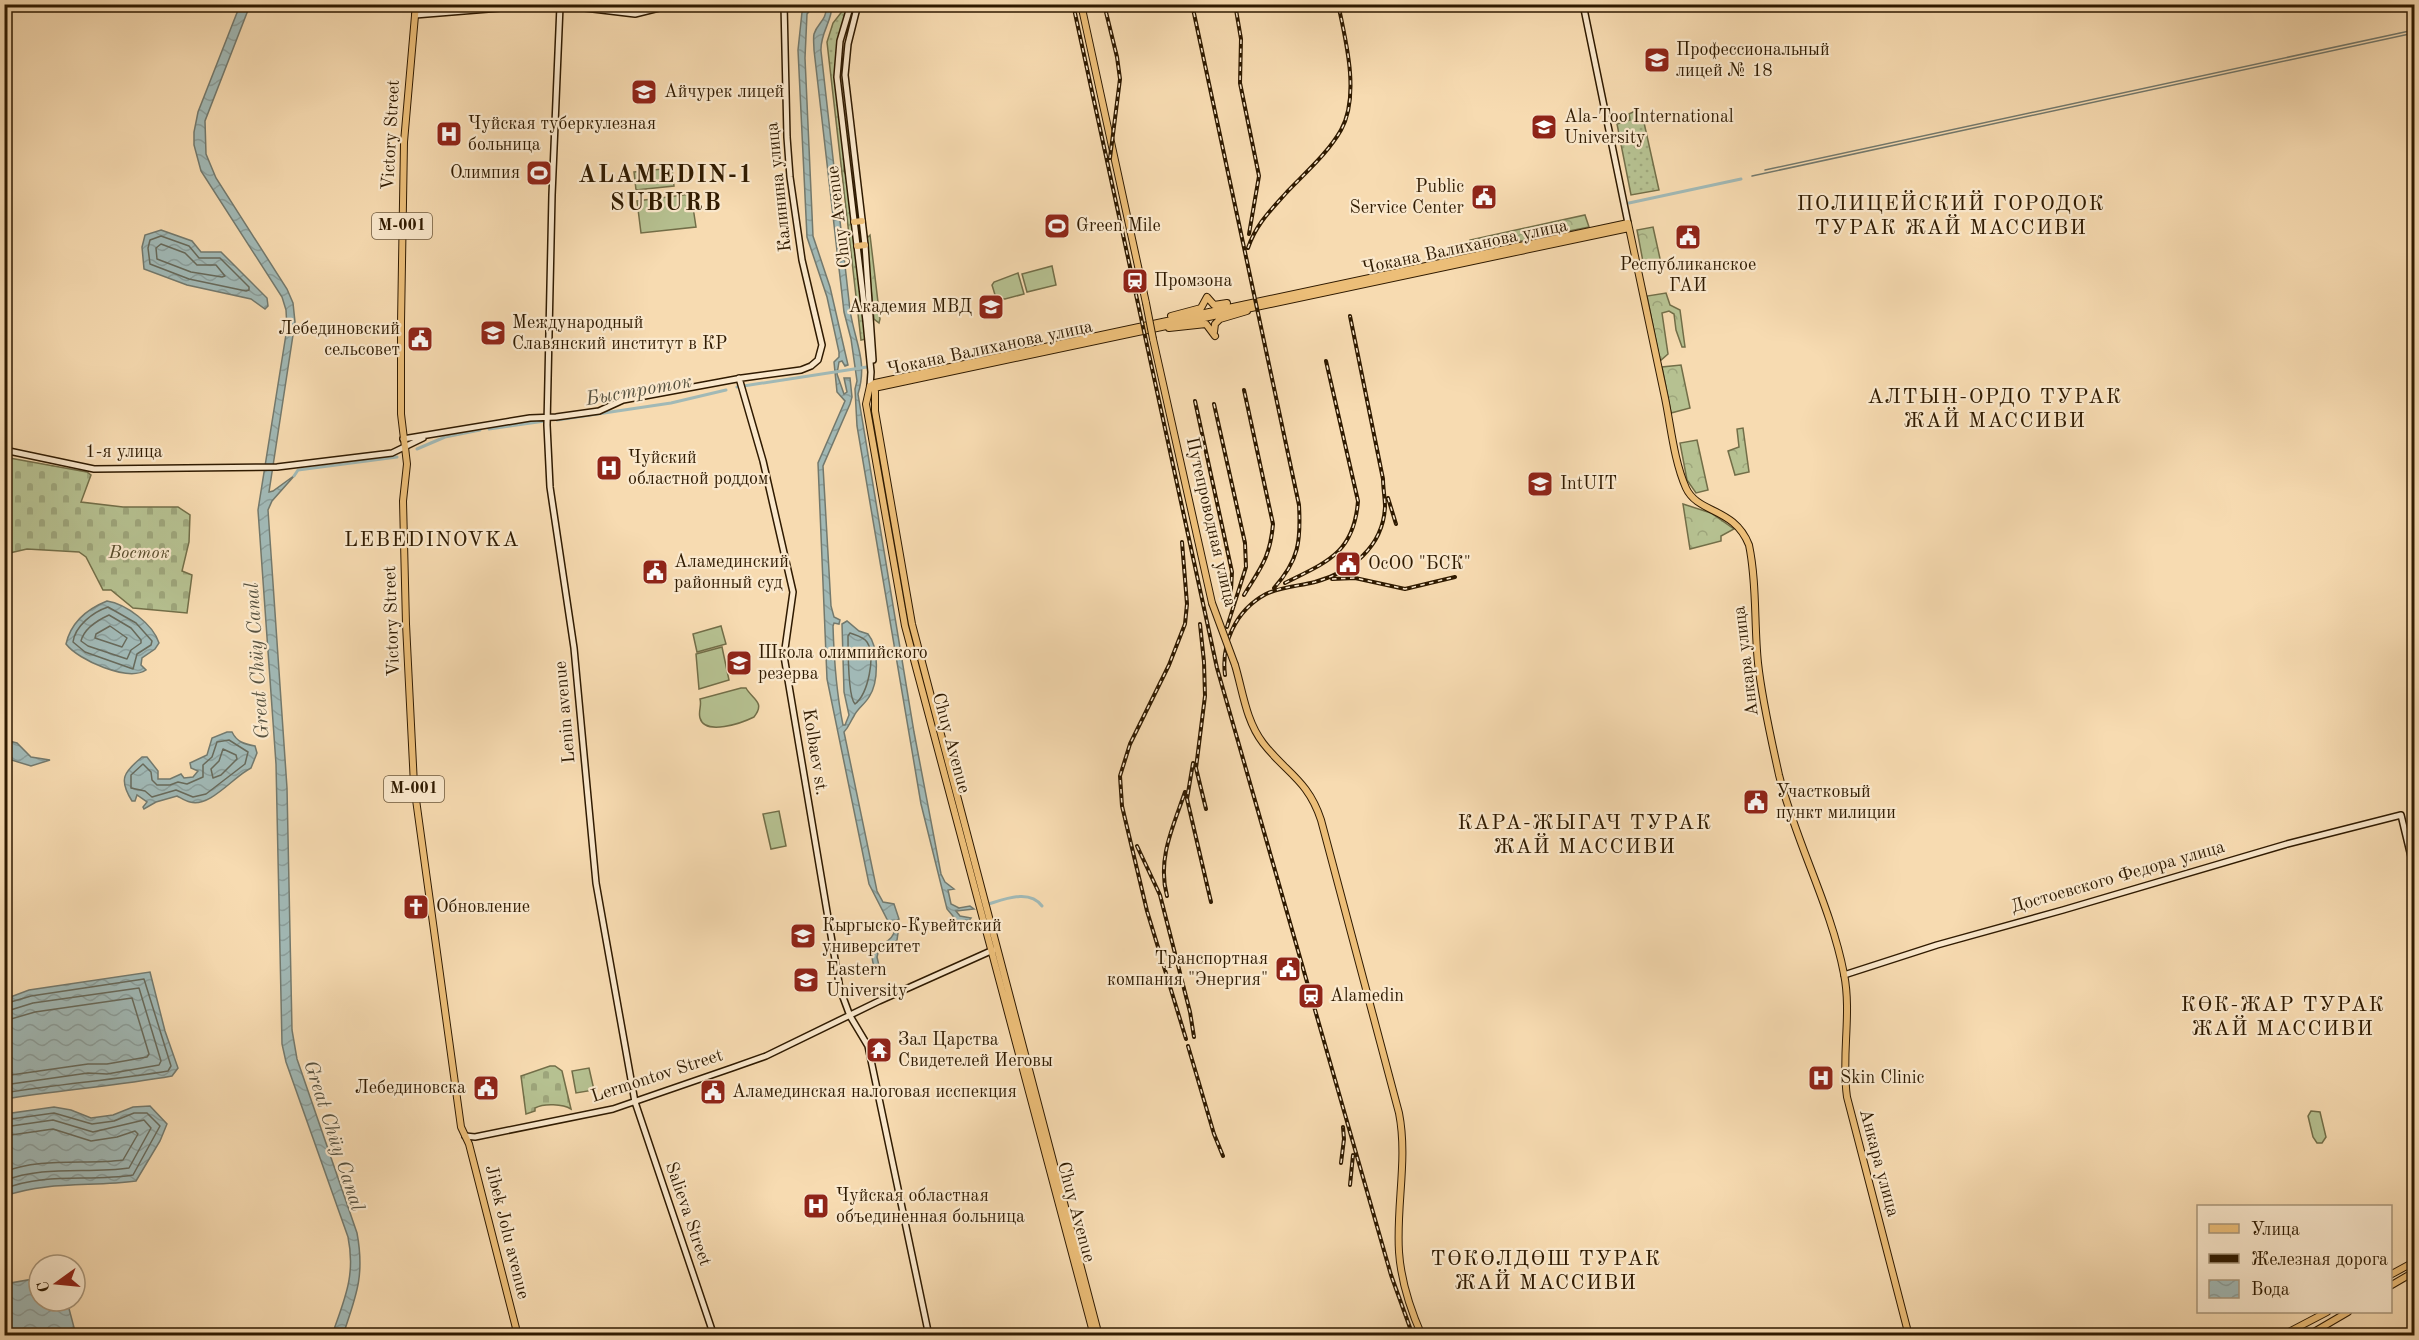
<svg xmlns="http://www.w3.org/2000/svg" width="2419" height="1340" font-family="'Old Standard TT',serif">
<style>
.grass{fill:url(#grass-dots);stroke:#726e48;stroke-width:1.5}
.forest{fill:url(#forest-crowns);stroke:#726e48;stroke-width:1.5}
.cemetery{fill:url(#cemetery-stones);stroke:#726e48;stroke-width:1.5}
.pitch{fill:#b6c191;stroke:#726e48;stroke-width:1.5}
.water{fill:url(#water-waves);stroke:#73796d;stroke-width:1.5}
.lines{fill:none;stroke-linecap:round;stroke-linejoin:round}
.shore{stroke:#686a5b;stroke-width:1.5}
.stream{stroke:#73796d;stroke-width:1.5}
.canal{stroke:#a1b9b6;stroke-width:3}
.secondary-casing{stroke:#2f1a00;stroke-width:8}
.primary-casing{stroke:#2f1a00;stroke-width:8}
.secondary{stroke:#fae8cc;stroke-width:5}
.primary{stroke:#ecbe78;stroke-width:6}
.rail-casing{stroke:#2f1a00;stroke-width:4}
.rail{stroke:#fae8cc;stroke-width:1.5;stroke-dasharray:4.5;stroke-linecap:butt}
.primary-bridge-casing{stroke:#2f1a00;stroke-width:8;stroke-linecap:butt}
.primary-bridge{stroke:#ecbe78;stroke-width:6}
.labels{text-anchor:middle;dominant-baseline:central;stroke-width:4.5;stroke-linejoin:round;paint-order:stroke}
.shield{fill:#fae8cc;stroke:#6c583d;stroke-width:1.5}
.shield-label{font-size:16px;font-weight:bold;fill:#2f1a00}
.poi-label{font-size:18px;fill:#2f1a00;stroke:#fae8cc;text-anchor:start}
.street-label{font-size:18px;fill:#2f1a00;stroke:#fae8cc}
.park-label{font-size:18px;font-style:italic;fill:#584c2c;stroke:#fae8cc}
.water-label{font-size:20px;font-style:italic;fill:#575240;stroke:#fae8cc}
.quarter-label{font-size:21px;letter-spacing:1.5px;fill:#2f1a00;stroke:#fae8cc}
.district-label{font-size:24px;font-weight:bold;letter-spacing:1.5px;fill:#2f1a00;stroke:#fae8cc}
</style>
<defs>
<pattern id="grass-dots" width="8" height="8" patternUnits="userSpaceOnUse" patternTransform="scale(1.5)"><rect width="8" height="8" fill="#b6c191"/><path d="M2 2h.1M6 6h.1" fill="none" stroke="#9da57b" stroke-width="1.8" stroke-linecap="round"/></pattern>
<pattern id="forest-crowns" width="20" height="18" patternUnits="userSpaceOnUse" patternTransform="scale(1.5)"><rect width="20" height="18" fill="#b6c191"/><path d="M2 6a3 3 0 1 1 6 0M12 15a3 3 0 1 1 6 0" fill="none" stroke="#9da57b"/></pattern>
<pattern id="cemetery-stones" width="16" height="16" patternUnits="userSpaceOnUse" patternTransform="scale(1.5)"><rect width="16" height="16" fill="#b6c191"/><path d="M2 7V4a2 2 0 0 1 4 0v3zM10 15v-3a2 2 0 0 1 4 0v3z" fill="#9da57b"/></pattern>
<pattern id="water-waves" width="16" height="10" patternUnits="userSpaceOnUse" patternTransform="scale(1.5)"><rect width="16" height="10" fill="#a1b9b6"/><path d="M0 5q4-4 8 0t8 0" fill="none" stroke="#8b9e9b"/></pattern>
</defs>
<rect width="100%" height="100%" fill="#f7dbb1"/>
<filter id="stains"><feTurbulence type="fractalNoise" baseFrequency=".00333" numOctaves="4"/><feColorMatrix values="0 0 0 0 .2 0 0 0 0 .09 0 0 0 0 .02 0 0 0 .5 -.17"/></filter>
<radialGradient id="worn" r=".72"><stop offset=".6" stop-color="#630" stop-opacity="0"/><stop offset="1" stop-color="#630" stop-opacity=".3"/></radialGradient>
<path class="grass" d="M847 5H849L838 43 835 79 845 153 844 171 847 176 866 339 861 340 827 42 833 23Z
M1633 112H1639L1643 118 1659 190 1631 195 1617 124 1630 120 1629 114Z"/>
<path class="forest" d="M1585 215 1589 227 1472 251 1470 240Z
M1653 227 1661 263 1644 267 1637 230Z
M870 235 880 319 879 323 874 319 866 239Z
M1666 293 1670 305 1680 310 1685 347H1682L1676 330 1674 314 1669 311 1662 313 1668 354 1660 361 1647 296Z
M1681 365 1690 408 1671 413 1662 367Z
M1743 428 1749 472 1735 475 1728 451 1739 447 1737 429Z
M1697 440 1708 490 1696 493 1687 480 1680 443Z
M1683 504 1711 513 1734 529 1721 536V541L1690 549Z"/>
<path class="cemetery" d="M4 457 87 472 91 475 81 502 123 507H178L190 515 189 542 182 571 192 575 187 613 133 608 111 590H103L86 557 79 552 27 549 5 554Z
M550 1066H555L562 1071 571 1109C563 1104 544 1103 535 1108V1111L526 1114 521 1076Z"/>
<path class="pitch" d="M672 168 674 186 636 190 634 172Z
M691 194 696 227 641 233 637 201Z
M1052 266 1056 285 1027 292 1022 274Z
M1018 273 1024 294 1005 299 996 298 992 285 994 282Z
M721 626 726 644 697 652 693 634Z
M722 647 729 680 699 689 696 654Z
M741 688H746C752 699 766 702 754 717 742 723 705 736 700 718 698 711 702 706 700 699Z
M779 811 786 846 771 849 763 814Z
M589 1068 594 1090 576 1093 572 1071Z
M2311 1111 2320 1112 2326 1137 2322 1143H2317L2313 1137 2308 1116Z"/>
<path class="water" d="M240 5H250L205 121 206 154 216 178 287 289 293 303 295 322 269 492 273 491 295 475 272 501 268 510 287 788 292 1030 297 1059 357 1233C365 1276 356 1296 343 1335H332C344 1300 356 1276 348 1237L286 1062 282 1044 276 764 258 510 287 328 286 310 282 297 201 171 194 145V132L198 112Z
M808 5H832C832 22 820 33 821 51L850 310C855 343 868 361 858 394L914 732 941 874 945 882 954 889 948 890 951 904 959 908 970 906 974 909 956 911 960 916 971 918 968 922 957 921 947 909 921 804 857 426 855 389 857 381 851 339 844 312 814 50C814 46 813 38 814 34 818 22 826 22 827 5 820 5 811 8 807 14L805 58 813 236 830 287 848 365 845 366 842 361 839 362 837 374 844 394 847 392 844 378H850L852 397 850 404 823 466 831 606 834 617 840 620 839 624 834 623 833 626C834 660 836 691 843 725H845L849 715 844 692 842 624 847 621 859 631 868 634C879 647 879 682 869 697 865 704 857 709 854 716 850 722 849 727 844 732L877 891 883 902 894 904 899 919 893 922 898 933 897 940 890 946 879 949 877 957 880 970 875 971C864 933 885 953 894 933L869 884 827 679 818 463 845 401 837 392 834 362 839 357V352L827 297 807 237 798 50 802 12Z
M161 230 192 241 201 252H221L267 298 268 306 265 309 251 299 187 285 144 269 142 247 145 235Z
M107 601C126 604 153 624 159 643L155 649 142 658 141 665 146 670C128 682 78 660 66 644 71 622 87 609 107 601Z
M227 732H232C237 742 244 744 255 746L257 753 251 768C234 776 210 808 190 802 186 801 181 798 177 796L156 802 144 809 143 807 147 802 137 795 135 801H132C118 779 124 772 142 757H147L158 771V779H170L181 774 184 778 193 777 198 771 191 768 190 763 207 755 212 738Z
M5 740 17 743 31 757 50 760 31 766 5 758Z
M150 972 165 1031 178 1068 172 1076C116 1086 61 1090 5 1099V999L29 990Z
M150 1106 167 1124 160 1141 136 1181C92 1187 48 1181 5 1196V1114L54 1107 71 1110 91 1118 113 1115 133 1107Z
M39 1278V1301H67L76 1335H5V1284Z"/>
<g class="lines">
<path class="shore" d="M161 236 189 246 199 258H220L249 287V290L246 291 189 279 150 264 148 248 150 240Z
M161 244 185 253 197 265H216L225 276 222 277 191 272 157 259 156 248Z
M108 607 136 623 152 641 151 645 137 654 133 669 85 652 73 642C75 626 93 612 108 607Z
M109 615 131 628 141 640V643L131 650 127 659 88 646 81 641C84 629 98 620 109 615Z
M110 626 127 638 122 647 95 638 96 634Z
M850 633C855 635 864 637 867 642 876 656 868 694 855 704 848 697 848 649 848 636Z
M229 740 248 752 245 764 206 794 193 797 176 790 152 797 145 791 131 788V775L143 764 151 772 152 780 157 785H170L178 782 187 784 203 777V765L212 757 217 742Z
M223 749 236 755 237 759 221 775 213 778 211 769 219 761Z
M4 1004 31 996 144 979 171 1066 168 1071C113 1080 59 1084 4 1093
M4 1012 33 1003 139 988 161 1061 159 1065 107 1074 88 1073 4 1085
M4 1021 35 1012 132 998 149 1054 147 1057 107 1064H88L4 1076
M4 1120 54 1113 92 1124 114 1121 134 1113H147L160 1126 133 1175C91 1182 45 1172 4 1189
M4 1127 53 1120 93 1132 144 1120 151 1128 129 1168C88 1174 43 1165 4 1181
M4 1136 53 1129 91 1141 117 1137 135 1131 138 1134 123 1160C86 1165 40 1157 4 1172"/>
<path class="stream" d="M1765 170 2414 30
M1752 176 2414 33"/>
<path class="canal" d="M1629 203 1741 179
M737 387 867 367
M557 420 671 403 726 390
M489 429 545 421
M417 449 445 437 480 430
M294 476 298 470 397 457
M985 905C1003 900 1029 888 1042 906"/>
<g class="secondary-casing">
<path id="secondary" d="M551 4 635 14 675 4
M851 4 840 41 837 77 866 321 871 372 870 386
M858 4 848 44 845 75 865 245 873 360
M1583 4 1628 223
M560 6 552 195 547 425 550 487 574 648 596 883 635 1102 714 1336
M415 15 548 4
M739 378 763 461 793 592 784 656 840 989 850 1016 868 1046 929 1336
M403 439 530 418 556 417 599 411 623 400 742 378 801 370 811 366 818 360 822 345 802 260 790 177 787 137 784 4
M4 450 94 469 277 467 392 453 423 438
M1844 975 1937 945 2063 910 2287 844 2401 815 2414 869
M465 1136 475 1137 613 1109 732 1068 766 1056 879 1001 993 950"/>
</g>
<g class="primary-casing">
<path id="primary" d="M416 4 404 142 401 323V414L407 464 403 501 406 624 414 785 461 1127 469 1144 518 1336
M1081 4 1146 303
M854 222 862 221
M857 246 865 245
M1171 316 1201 308 1207 297 1214 305 1227 303
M1169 328 1206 324 1215 336
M1214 332 1215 324 1220 319 1247 311
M1153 339 1212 603
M875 383V411L912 624 1099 1336
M870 386 875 383 1628 223C1640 281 1653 340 1665 398 1671 427 1674 461 1686 488 1698 514 1734 507 1749 545 1757 583 1754 624 1758 663 1762 700 1771 738 1779 775 1796 843 1831 906 1844 974 1852 1014 1841 1056 1847 1097L1909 1336
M870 386 866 404 905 626 1094 1336
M874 388 1629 228
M1235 665C1243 692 1246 721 1263 743 1286 773 1308 780 1321 820L1399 1113C1408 1159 1396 1205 1399 1252 1401 1281 1410 1309 1422 1336
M2390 1275 2414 1262
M2390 1286 2414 1272
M2281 1336 2327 1312
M2307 1336 2348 1312"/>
</g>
<use href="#secondary" class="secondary"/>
<use href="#primary" class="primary"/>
<g class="rail-casing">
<path id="rail" d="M1073 4 1217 668 1391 1275 1413 1336
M1104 4 1117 57 1120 79 1110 158
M1192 4 1299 505C1301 541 1299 560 1274 588
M1235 4 1241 39 1240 83 1259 176 1249 234
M1248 248C1256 224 1271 210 1287 192 1305 173 1328 153 1341 130 1360 96 1346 41 1338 4
M1195 401 1232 572 1231 590 1228 605
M1214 404 1245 543 1246 567 1227 627
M1388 498 1396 524
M1182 542 1187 604 1185 624 1169 665 1130 744 1120 776 1122 806 1147 911 1186 1039
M1332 579 1355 578 1405 589 1455 577
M1285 583C1327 562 1354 553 1358 501L1326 361
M1244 595C1261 567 1270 558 1273 524L1244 390
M1200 624 1204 662 1205 696 1196 768 1206 809
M1225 675C1223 659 1225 645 1232 630 1239 615 1251 602 1266 594 1281 587 1299 586 1315 582 1351 572 1383 547 1385 507 1385 498 1383 488 1383 479L1350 316
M1193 763 1187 799 1211 902
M1137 846 1160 895 1190 1012 1194 1037
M1167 896C1157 859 1173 827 1185 792
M1188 1046 1214 1134 1223 1156
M1341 1163 1344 1139 1343 1127
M1350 1185 1353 1155"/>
</g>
<use href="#rail" class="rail"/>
<g class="primary-bridge-casing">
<path id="primary-bridge" d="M1146 303 1153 339
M1212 603 1235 665"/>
</g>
<use href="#primary-bridge" class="primary-bridge"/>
</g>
<defs>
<g id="university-square" transform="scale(1.35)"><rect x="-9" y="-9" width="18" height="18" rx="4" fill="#8f2418" stroke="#fae8cc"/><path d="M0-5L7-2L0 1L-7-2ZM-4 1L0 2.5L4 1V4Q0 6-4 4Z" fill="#fff"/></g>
<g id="hospital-square" transform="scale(1.35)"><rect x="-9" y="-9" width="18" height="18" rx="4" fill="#8f2418" stroke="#fae8cc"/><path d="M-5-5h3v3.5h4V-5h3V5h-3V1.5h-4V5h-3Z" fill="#fff"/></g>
<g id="stadium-square" transform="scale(1.35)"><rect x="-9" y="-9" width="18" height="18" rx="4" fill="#8f2418" stroke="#fae8cc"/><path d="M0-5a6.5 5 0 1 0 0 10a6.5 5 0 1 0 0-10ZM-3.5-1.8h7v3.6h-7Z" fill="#fff"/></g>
<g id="civic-square" transform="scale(1.35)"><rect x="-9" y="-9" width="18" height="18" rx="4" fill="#8f2418" stroke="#fae8cc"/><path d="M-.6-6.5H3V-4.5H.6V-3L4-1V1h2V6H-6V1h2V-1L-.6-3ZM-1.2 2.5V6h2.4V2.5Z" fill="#fff"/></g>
<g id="station-square" transform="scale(1.35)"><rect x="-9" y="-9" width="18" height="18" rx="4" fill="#8f2418" stroke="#fae8cc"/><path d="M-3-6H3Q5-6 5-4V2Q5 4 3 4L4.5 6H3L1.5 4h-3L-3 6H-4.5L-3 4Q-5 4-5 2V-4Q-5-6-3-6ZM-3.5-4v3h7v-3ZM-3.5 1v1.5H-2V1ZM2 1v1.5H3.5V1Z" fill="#fff"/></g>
<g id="church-square" transform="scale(1.35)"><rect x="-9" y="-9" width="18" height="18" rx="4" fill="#8f2418" stroke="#fae8cc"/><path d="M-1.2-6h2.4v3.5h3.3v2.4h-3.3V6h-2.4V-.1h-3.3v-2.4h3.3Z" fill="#fff"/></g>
<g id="temple-square" transform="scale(1.35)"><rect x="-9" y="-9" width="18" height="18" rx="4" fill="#8f2418" stroke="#fae8cc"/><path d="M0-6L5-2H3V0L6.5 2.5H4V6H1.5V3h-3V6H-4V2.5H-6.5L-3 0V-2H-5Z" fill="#fff"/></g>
</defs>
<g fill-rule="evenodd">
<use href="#university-square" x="1657" y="60"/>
<use href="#university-square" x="644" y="92"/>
<use href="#university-square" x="1544" y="127"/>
<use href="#hospital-square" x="449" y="134"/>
<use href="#stadium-square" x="539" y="173"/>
<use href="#civic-square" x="1484" y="197"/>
<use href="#stadium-square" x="1057" y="226"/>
<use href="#civic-square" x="1688" y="237"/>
<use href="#station-square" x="1135" y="281"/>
<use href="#university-square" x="991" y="307"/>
<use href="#university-square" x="493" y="333"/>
<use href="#civic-square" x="420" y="339"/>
<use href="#hospital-square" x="609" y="468"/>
<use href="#university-square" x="1540" y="484"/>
<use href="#civic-square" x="1348" y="564"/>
<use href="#civic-square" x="655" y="572"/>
<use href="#university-square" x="739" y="663"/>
<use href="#civic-square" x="1756" y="802"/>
<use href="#church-square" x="416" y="907"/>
<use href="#university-square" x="803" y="936"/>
<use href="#civic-square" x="1288" y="969"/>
<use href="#university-square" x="806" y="980"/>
<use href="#station-square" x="1311" y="996"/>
<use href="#temple-square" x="879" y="1050"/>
<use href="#hospital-square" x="1821" y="1078"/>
<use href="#civic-square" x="486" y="1088"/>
<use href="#civic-square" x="713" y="1092"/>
<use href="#hospital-square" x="816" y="1206"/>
</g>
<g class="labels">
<g class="shield">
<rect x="372" y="213" width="60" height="26" rx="4.5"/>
<rect x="384" y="776" width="60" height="26" rx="4.5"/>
</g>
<g class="shield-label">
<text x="402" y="226">М-001</text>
<text x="414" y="789">М-001</text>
</g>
<g class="poi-label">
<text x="1676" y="50">Профессиональный<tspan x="1676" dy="21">лицей № 18</tspan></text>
<text x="664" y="92">Айчурек лицей</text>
<text x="1564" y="117">Ala-Too International<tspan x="1564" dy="21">University</tspan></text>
<text x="468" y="124">Чуйская туберкулезная<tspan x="468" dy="21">больница</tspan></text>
<text x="520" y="173" text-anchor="end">Олимпия</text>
<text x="1464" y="187" text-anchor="end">Public<tspan x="1464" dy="21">Service Center</tspan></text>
<text x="1076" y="226">Green Mile</text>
<text x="1688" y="265" text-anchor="middle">Республиканское<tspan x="1688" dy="21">ГАИ</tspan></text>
<text x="1154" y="281">Промзона</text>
<text x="972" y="307" text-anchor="end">Академия МВД</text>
<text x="512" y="323">Международный<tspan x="512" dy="21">Славянский институт в КР</tspan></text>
<text x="400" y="329" text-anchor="end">Лебединовский<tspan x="400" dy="21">сельсовет</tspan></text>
<text x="628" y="458">Чуйский<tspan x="628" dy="21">областной роддом</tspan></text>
<text x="1560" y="484">IntUIT</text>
<text x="674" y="562">Аламединский<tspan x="674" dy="21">районный суд</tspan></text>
<text x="1368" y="564">ОсОО "БСК"</text>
<text x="758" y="653">Школа олимпийского<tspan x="758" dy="21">резерва</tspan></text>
<text x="1776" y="792">Участковый<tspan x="1776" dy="21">пункт милиции</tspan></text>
<text x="436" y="907">Обновление</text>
<text x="822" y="926">Кыргыско-Кувейтский<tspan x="822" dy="21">университет</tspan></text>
<text x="1268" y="959" text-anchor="end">Транспортная<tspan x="1268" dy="21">компания "Энергия"</tspan></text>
<text x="826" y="970">Eastern<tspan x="826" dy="21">University</tspan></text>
<text x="1330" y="996">Alamedin</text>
<text x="898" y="1040">Зал Царства<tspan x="898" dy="21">Свидетелей Иеговы</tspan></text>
<text x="1840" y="1078">Skin Clinic</text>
<text x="466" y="1088" text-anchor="end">Лебединовска</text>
<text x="732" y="1092">Аламединская налоговая исспекция</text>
<text x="836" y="1196">Чуйская областная<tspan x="836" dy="21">объединенная больница</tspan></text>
</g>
<g class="street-label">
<text transform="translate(391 135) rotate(-87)">Victory Street</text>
<text transform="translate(779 187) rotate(-96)">Калинина улица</text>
<text transform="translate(839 217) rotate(-97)">Chuy Avenue</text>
<text transform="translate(1465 247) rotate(-12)">Чокана Валиханова улица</text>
<text transform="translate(990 348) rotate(-12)">Чокана Валиханова улица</text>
<text x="124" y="452">1-я улица</text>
<text transform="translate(1211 522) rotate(77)">Путепроводная улица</text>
<text transform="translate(392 621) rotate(-92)">Victory Street</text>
<text transform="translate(1746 661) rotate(-97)">Анкара улица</text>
<text transform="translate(565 712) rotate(-95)">Lenin avenue</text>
<text transform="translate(951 743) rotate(75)">Chuy Avenue</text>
<text transform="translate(815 752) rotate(81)">Kolbaev st.</text>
<text transform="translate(2118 877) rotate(-16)">Достоевского Федора улица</text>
<text transform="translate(657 1076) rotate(-18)">Lermontov Street</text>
<text transform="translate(1879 1163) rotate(75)">Анкара улица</text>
<text transform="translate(1076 1212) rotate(75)">Chuy Avenue</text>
<text transform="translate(688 1214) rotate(71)">Salieva Street</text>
<text transform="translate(507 1232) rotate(76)">Jibek Jolu avenue</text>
</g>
<g class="park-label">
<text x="139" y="553">Восток</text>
</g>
<g class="water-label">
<text transform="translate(639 391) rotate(-10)">Быстроток</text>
<text transform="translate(258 661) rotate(-94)">Great Chüy Canal</text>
<text transform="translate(333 1136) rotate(72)">Great Chüy Canal</text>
</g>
<g class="quarter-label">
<text x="1951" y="204">ПОЛИЦЕЙСКИЙ ГОРОДОК<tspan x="1951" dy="24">ТУРАК ЖАЙ МАССИВИ</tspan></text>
<text x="1995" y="397">АЛТЫН-ОРДО ТУРАК<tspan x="1995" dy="24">ЖАЙ МАССИВИ</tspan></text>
<text x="432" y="540">LEBEDINOVKA</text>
<text x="1585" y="823">КАРА-ЖЫГАЧ ТУРАК<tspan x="1585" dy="24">ЖАЙ МАССИВИ</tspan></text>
<text x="2283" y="1005">КӨК-ЖАР ТУРАК<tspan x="2283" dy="24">ЖАЙ МАССИВИ</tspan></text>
<text x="1546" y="1259">ТӨКӨЛДӨШ ТУРАК<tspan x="1546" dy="24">ЖАЙ МАССИВИ</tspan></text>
</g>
<g class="district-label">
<text x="666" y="176">ALAMEDIN-1<tspan x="666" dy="28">SUBURB</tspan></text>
</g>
</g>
<rect width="2419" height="1340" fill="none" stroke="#f7dbb1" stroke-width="24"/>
<rect x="6" y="6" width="2407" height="1328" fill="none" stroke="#2f1a00" stroke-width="3"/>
<rect x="12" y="12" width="2395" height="1316" fill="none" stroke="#2f1a00" stroke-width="1.5"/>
<rect x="2197" y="1205" width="195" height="108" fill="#fae8cc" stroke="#a9967a" stroke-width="1.5"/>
<rect x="2209" y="1224" width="30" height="9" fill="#ecbe78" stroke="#a9967a" stroke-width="1.5"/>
<text x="2251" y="1235" font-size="18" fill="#2f1a00">Улица</text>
<rect x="2209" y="1254" width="30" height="9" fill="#2f1a00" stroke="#a9967a" stroke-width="1.5"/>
<text x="2251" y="1265" font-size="18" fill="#2f1a00">Железная дорога</text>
<rect x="2209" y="1280" width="30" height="18" fill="url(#water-waves)" stroke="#a9967a" stroke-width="1.5"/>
<text x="2251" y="1295" font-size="18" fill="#2f1a00">Вода</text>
<g transform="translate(57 1283) rotate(255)"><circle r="28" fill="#fae8cc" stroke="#a9967a" stroke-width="1.5"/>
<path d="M0-4.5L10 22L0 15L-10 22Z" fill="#8f2418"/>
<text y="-9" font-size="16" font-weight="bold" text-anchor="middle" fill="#2f1a00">С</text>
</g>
<rect width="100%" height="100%" filter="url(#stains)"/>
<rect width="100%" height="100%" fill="url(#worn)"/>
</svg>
